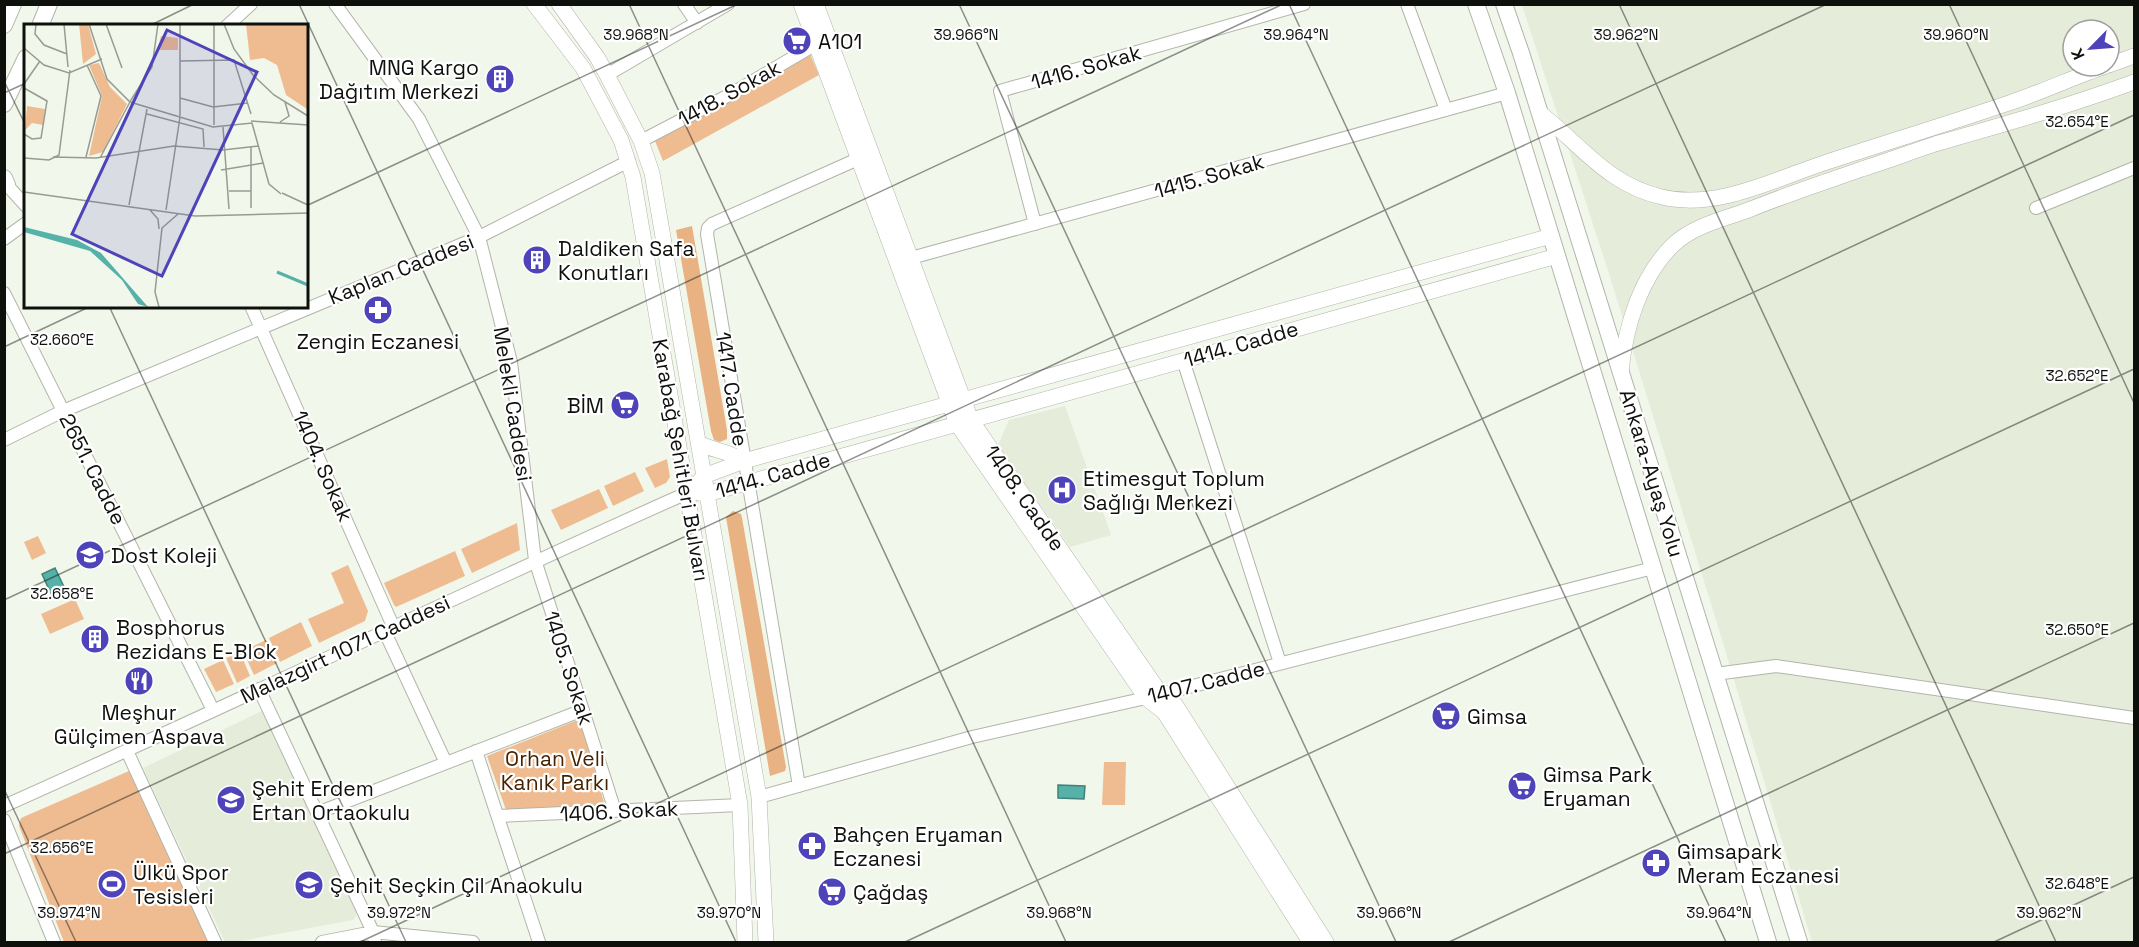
<svg xmlns="http://www.w3.org/2000/svg" width="2139" height="947" font-family="'Space Grotesk',sans-serif">
<style>
.built{fill:#e5ecda;fill-rule:evenodd}
.green{fill:#efbc91}
.forest{fill:#e8b283}
.water{fill:#56b1a9;stroke:#40817a;stroke-width:1.5}
.lines{fill:none;stroke-linecap:round;stroke-linejoin:round}
.minor-casing{stroke:#b1b5aa;stroke-width:14}
.major-casing{stroke:#b1b5aa;stroke-width:16}
.highway-casing{stroke:#b1b5aa;stroke-width:18}
.minor{stroke:#fff;stroke-width:12}
.major{stroke:#fff;stroke-width:15}
.highway{stroke:#fff;stroke-width:16}
.ticks{fill:none;stroke:#0e100c;stroke-width:1.5;stroke-opacity:0.45}
.labels{text-anchor:middle;dominant-baseline:central;stroke-width:4.5;stroke-linejoin:round;paint-order:stroke}
.poi-label{font-size:21px;fill:#0e100c;stroke:#fff;text-anchor:start}
.street-label{font-size:21px;fill:#0e100c;stroke:#fff}
.park-label{font-size:21px;fill:#462300;stroke:#fff}
.inset-river{fill:none;stroke:#56b1a9;stroke-width:3}
.inset-road{fill:none;stroke:#979b92;stroke-width:1.5}
.view{fill:#4f43ba;fill-opacity:0.15;stroke:#4f43ba;stroke-width:3}
.inset-edge{fill:none;stroke:#0e100c;stroke-width:3}
.ticks-label{font-size:15px;text-anchor:middle;fill:#0e100c;stroke:#fff;stroke-width:4.5;stroke-linejoin:round;paint-order:stroke}
</style>
<rect width="100%" height="100%" fill="#f2f7eb"/>
<path class="built" d="M1522 5H2134V942H1812L1720 633 1610 277ZM2073 30H2109V66H2073Z
M1065 406 1111 535 1070 547 998 445 1009 420Z
M262 711 356 912V916L353 920 236 942H225L143 768Z"/>
<path class="green" d="M810 54 819 75 663 161 655 141Z
M667 459 670 477 666 483 655 488 645 468Z
M635 472 644 491 613 506 604 486Z
M599 489 608 508 561 530 551 510Z
M517 523 520 550 472 573 461 549Z
M38 536 46 553 32 560 24 542Z
M455 551 465 576 396 607 394 605 384 583Z
M348 565 368 611 365 621 319 643 308 619 344 603 331 573Z
M75 599 84 619 50 634 41 614Z
M301 622 312 646 280 662 269 638Z
M266 640 277 663 254 675 243 651Z
M240 652 250 676 237 683 226 658Z
M223 660 234 684 216 692 204 669Z
M580 719 605 806 506 810 487 756Z
M1104 762H1126L1125 805H1102Z
M129 771 209 942H64L19 826 21 818Z"/>
<path class="forest" d="M692 226 727 430V439L720 442 714 440 711 431 676 230Z
M733 511 741 514 742 518 786 767 785 771 770 776 726 517Z"/>
<path class="water" d="M55 568 65 589 52 596 42 574Z
M1058 785 1085 786 1084 799 1058 798Z"/>
<g class="lines">
<g class="minor-casing">
<path id="minor" d="M335 4 419 119 479 237 511 362 535 560 615 811
M684 4 697 23
M1407 4 1446 110
M227 26 251 4
M607 75 728 4
M641 141 731 94 816 44
M7 185 26 206
M2036 208 2134 168
M1035 224 1000 91 1304 4
M4 239 26 223
M911 258 1507 93
M4 293 213 710
M251 306 393 626
M1183 360 1280 663
M4 440 63 411 479 237 629 161
M384 630 446 763
M1715 674 1776 666 2134 718
M259 689 373 932 375 942
M127 751 215 942
M476 751 539 942
M799 786 707 234 708 228 712 224 858 159
M759 797 972 737 1146 698 1653 568
M4 806C233 704 458 595 687 493
M317 813 583 710
M498 816 740 805
M4 820 54 942
M322 942 373 932 473 942"/>
</g>
<g class="major-casing">
<path id="major" d="M534 4 583 68 621 140 633 177 740 805 745 942
M559 4 597 57 607 75 641 141 652 173 759 797 766 942
M801 4 957 424 1146 698 1164 712 1310 942
M816 4 971 420 1161 694 1175 704 1326 942
M2109 65 2134 56
M1540 113C1581 145 1608 185 1662 197 1716 210 1773 180 1824 163 1885 143 1947 124 2009 103 2042 92 2074 77 2106 66
M1621 372C1625 328 1640 277 1673 245 1694 225 1725 219 1751 209 1788 194 1825 182 1862 169 1887 161 1911 152 1935 144 2002 125 2069 106 2134 82
M698 443C714 451 729 451 744 461
M698 483 704 476 744 461 1551 236
M699 493 707 494 1557 256"/>
</g>
<g class="highway-casing">
<path id="highway" d="M1476 4 1507 93 1768 942
M1504 4 1521 53 1799 942
M4 25 13 4
M40 26 49 4
M4 104 26 58
M4 178 7 185H4"/>
</g>
<use href="#minor" class="minor"/>
<use href="#major" class="major"/>
<use href="#highway" class="highway"/>
</g>
<path class="ticks" d="M299 4 736 942M629 4 1066 942M959 4 1396 942M1289 4 1726 942M1619 4 2056 942M1949 4 2134 403M149 26 194 4M4 81 26 126M4 93 26 83M306 206 738 4M109 306 406 942M4 347 91 306M4 600 1283 4M4 789 76 942M4 854 1827 4M360 942 2134 115M905 942 2134 369M1449 942 2134 623M1994 942 2134 877"/>
<defs>
<g id="supermarket-disc" transform="scale(1.5)"><circle r="9.5" fill="#4f43ba" stroke="#fff"/><path d="M-6-5.5h2.5l.6 2H6L4.5 2H-2.5L-4.4-4H-6ZM-1.5 3.2a1.3 1.3 0 1 0 .1 0ZM3 3.2a1.3 1.3 0 1 0 .1 0Z" fill="#fff"/></g>
<g id="building-disc" transform="scale(1.5)"><circle r="9.5" fill="#4f43ba" stroke="#fff"/><path d="M-4-6H4V6H1V3H-1V6H-4ZM-2.5-4.3h1.7v1.8h-1.7ZM.8-4.3h1.7v1.8H.8ZM-2.5-1h1.7V.8h-1.7ZM.8-1h1.7V.8H.8Z" fill="#fff"/></g>
<g id="pharmacy-disc" transform="scale(1.5)"><circle r="9.5" fill="#4f43ba" stroke="#fff"/><path d="M-2-6h4v4h4v4h-4v4h-4v-4h-4v-4h4Z" fill="#fff"/></g>
<g id="hospital-disc" transform="scale(1.5)"><circle r="9.5" fill="#4f43ba" stroke="#fff"/><path d="M-5-5h3v3.5h4V-5h3V5h-3V1.5h-4V5h-3Z" fill="#fff"/></g>
<g id="school-disc" transform="scale(1.5)"><circle r="9.5" fill="#4f43ba" stroke="#fff"/><path d="M0-5L7-2L0 1L-7-2ZM-4 1L0 2.5L4 1V4Q0 6-4 4Z" fill="#fff"/></g>
<g id="restaurant-disc" transform="scale(1.5)"><circle r="9.5" fill="#4f43ba" stroke="#fff"/><path d="M-5-6h1v4h1v-4h1v4h1v-4h1v5L-1.5 .5V6h-2V.5L-5-1ZM5-6V6H3V1.5H1.5Q1.5-4 5-6Z" fill="#fff"/></g>
<g id="stadium-disc" transform="scale(1.5)"><circle r="9.5" fill="#4f43ba" stroke="#fff"/><path d="M0-5a6.5 5 0 1 0 0 10a6.5 5 0 1 0 0-10ZM-3.5-1.8h7v3.6h-7Z" fill="#fff"/></g>
</defs>
<g fill-rule="evenodd">
<use href="#supermarket-disc" x="797" y="41"/>
<use href="#building-disc" x="500" y="79"/>
<use href="#building-disc" x="537" y="260"/>
<use href="#pharmacy-disc" x="378" y="310"/>
<use href="#supermarket-disc" x="625" y="405"/>
<use href="#hospital-disc" x="1062" y="490"/>
<use href="#school-disc" x="90" y="555"/>
<use href="#building-disc" x="95" y="639"/>
<use href="#restaurant-disc" x="139" y="681"/>
<use href="#supermarket-disc" x="1446" y="716"/>
<use href="#supermarket-disc" x="1522" y="786"/>
<use href="#school-disc" x="231" y="800"/>
<use href="#pharmacy-disc" x="812" y="846"/>
<use href="#pharmacy-disc" x="1656" y="863"/>
<use href="#stadium-disc" x="112" y="884"/>
<use href="#school-disc" x="309" y="885"/>
<use href="#supermarket-disc" x="832" y="892"/>
</g>
<g class="labels">
<g class="poi-label">
<text x="818" y="41">A101</text>
<text x="479" y="67" text-anchor="end">MNG Kargo<tspan x="479" dy="24">Dağıtım Merkezi</tspan></text>
<text x="558" y="248">Daldiken Safa<tspan x="558" dy="24">Konutları</tspan></text>
<text x="378" y="341" text-anchor="middle">Zengin Eczanesi</text>
<text x="604" y="405" text-anchor="end">BİM</text>
<text x="1083" y="478">Etimesgut Toplum<tspan x="1083" dy="24">Sağlığı Merkezi</tspan></text>
<text x="111" y="555">Dost Koleji</text>
<text x="116" y="627">Bosphorus<tspan x="116" dy="24">Rezidans E-Blok</tspan></text>
<text x="139" y="712" text-anchor="middle">Meşhur<tspan x="139" dy="24">Gülçimen Aspava</tspan></text>
<text x="1467" y="716">Gimsa</text>
<text x="1543" y="774">Gimsa Park<tspan x="1543" dy="24">Eryaman</tspan></text>
<text x="252" y="788">Şehit Erdem<tspan x="252" dy="24">Ertan Ortaokulu</tspan></text>
<text x="833" y="834">Bahçen Eryaman<tspan x="833" dy="24">Eczanesi</tspan></text>
<text x="1677" y="851">Gimsapark<tspan x="1677" dy="24">Meram Eczanesi</tspan></text>
<text x="133" y="872">Ülkü Spor<tspan x="133" dy="24">Tesisleri</tspan></text>
<text x="330" y="885">Şehit Seçkin Çil Anaokulu</text>
<text x="853" y="892">Çağdaş</text>
</g>
<g class="street-label">
<text transform="translate(1086 67) rotate(-16)">1416. Sokak</text>
<text transform="translate(729 93) rotate(-29)">1418. Sokak</text>
<text transform="translate(1209 176) rotate(-16)">1415. Sokak</text>
<text transform="translate(401 269) rotate(-22)">Kaplan Caddesi</text>
<text transform="translate(1241 344) rotate(-16)">1414. Cadde</text>
<text transform="translate(732 389) rotate(81)">1417. Cadde</text>
<text transform="translate(513 404) rotate(81)">Melekli Caddesi</text>
<text transform="translate(681 460) rotate(80)">Karabağ Şehitleri Bulvarı</text>
<text transform="translate(323 466) rotate(66)">1404. Sokak</text>
<text transform="translate(93 469) rotate(63)">2651. Cadde</text>
<text transform="translate(1652 473) rotate(73)">Ankara-Ayaş Yolu</text>
<text transform="translate(773 475) rotate(-16)">1414. Cadde</text>
<text transform="translate(1025 498) rotate(55)">1408. Cadde</text>
<text transform="translate(345 649) rotate(-25)">Malazgirt 1071 Caddesi</text>
<text transform="translate(569 668) rotate(72)">1405. Sokak</text>
<text transform="translate(1206 682) rotate(-14)">1407. Cadde</text>
<text transform="translate(619 811) rotate(-3)">1406. Sokak</text>
</g>
<g class="park-label">
<text x="555" y="758">Orhan Veli<tspan x="555" dy="24">Kanık Parkı</tspan></text>
</g>
</g>
<g transform="translate(24 24)">
<rect width="284" height="284" fill="#f2f7eb"/>
<path d="M55 0H64L72 30 59 40ZM222 0H283V85L262 71 253 41 240 34 226 36ZM137 12 154 14V26H133ZM75 39 86 63 103 80 79 128 65 132 78 72 65 41ZM3 82 21 85 19 101 8 99 1 106Z" fill="#efbc91"/>
<path d="M0 203 53 216 77 229 124 283 114 280 98 256 66 227 0 208Z" fill="#56b1a9"/>
<path class="inset-river" d="M253 248 284 261"/>
<path class="inset-road" d="M12 0 11 10 20 21 43 30M40 0 44 43M65 0 83 55 106 78 189 103 228 99 245 160 257 170M82 0 98 44M200 0 210 25 229 51 250 71 284 92M0 24 20 41 45 49 78 35M156 37 210 36 227 90M0 60 16 37M0 64 23 77 17 114 8 115 0 110M156 74 189 83 224 79M107 76 128 43 134 0M123 90 179 105 180 123M156 92V0M227 97 284 101M256 98 265 92 261 78M190 101V0M199 103 205 185M227 123V184M29 133 72 134 150 122 199 126 235 122M62 133 77 72 63 41M0 134 25 136 35 131 46 46M76 134 107 76M197 146 239 139M205 167H227M0 168 171 192 284 189M258 169 284 181M105 181 123 85M126 186 134 195 135 205M142 186 156 93M135 283 131 268 138 204 154 190"/>
<path class="view" d="M143 6 233 48 138 252 48 210Z"/>
<rect width="284" height="284" class="inset-edge"/>
</g>
<g class="ticks-label">
<text x="636" y="40">39.968°N</text>
<text x="966" y="40">39.966°N</text>
<text x="1956" y="40">39.960°N</text>
<text x="1296" y="40">39.964°N</text>
<text x="1626" y="40">39.962°N</text>
<text x="2077" y="127">32.654°E</text>
<text x="62" y="345">32.660°E</text>
<text x="2077" y="381">32.652°E</text>
<text x="62" y="599">32.658°E</text>
<text x="2077" y="635">32.650°E</text>
<text x="62" y="853">32.656°E</text>
<text x="2077" y="889">32.648°E</text>
<text x="69" y="918">39.974°N</text>
<text x="399" y="918">39.972°N</text>
<text x="729" y="918">39.970°N</text>
<text x="1059" y="918">39.968°N</text>
<text x="1389" y="918">39.966°N</text>
<text x="1719" y="918">39.964°N</text>
<text x="2049" y="918">39.962°N</text>
</g>
<rect width="2139" height="947" fill="none" stroke="#0e100c" stroke-width="12"/>
<g transform="translate(2091 48) rotate(245)"><circle r="28" fill="#ffffff" stroke="#9f9f9e" stroke-width="1.5"/>
<path d="M0-4.5L10 22L0 15L-10 22Z" fill="#4f43ba"/>
<text y="-9" font-size="16" font-weight="bold" text-anchor="middle" fill="#0e100c">K</text>
</g>
</svg>
